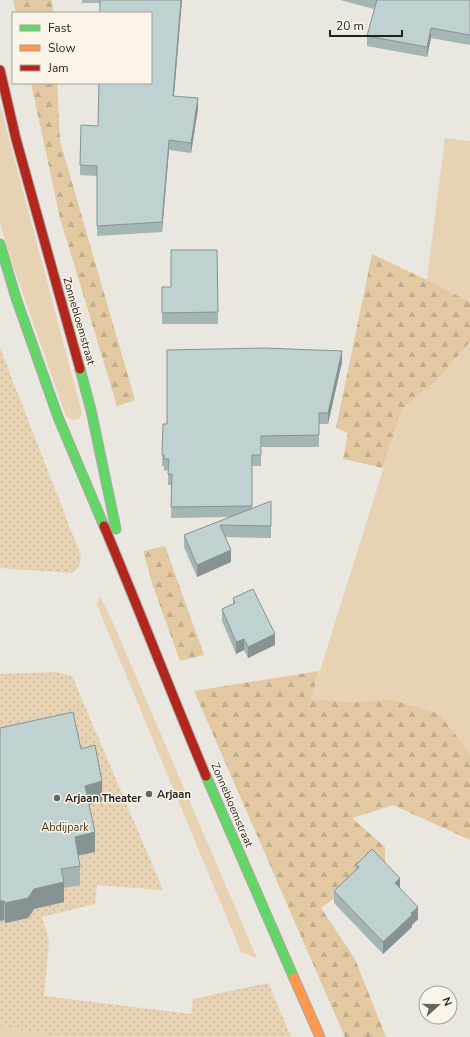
<svg xmlns="http://www.w3.org/2000/svg" width="470" height="1037" font-family="'Nunito Sans',sans-serif">
<style>
.grass{fill:#e7d2b3}
.forest{fill:url(#forest-firs)}
.park{fill:url(#park-dots)}
.lines{fill:none;stroke-linecap:round;stroke-linejoin:round}
.fast-casing{stroke:#a9a5a1;stroke-width:11}
.slow-casing{stroke:#a9a5a1;stroke-width:11}
.jam-casing{stroke:#a9a5a1;stroke-width:11}
.fast{stroke:#63d668;stroke-width:9}
.slow{stroke:#ff974d;stroke-width:9}
.jam{stroke:#b3261e;stroke-width:9}
.wall{fill:#a4b5b4}
.shaded-wall{fill:#869392}
.building{fill:#bfd2d1;stroke:#869392}
.poi-dot{fill:#686561;stroke:#fbf4e9;stroke-width:1.5}
.labels{text-anchor:middle;dominant-baseline:central;stroke-width:3;stroke-linejoin:round;paint-order:stroke}
.street-label{font-size:11px;fill:#221f1c;stroke:#fbf4e9}
.poi-label{font-size:11px;font-weight:bold;fill:#221f1c;stroke:#fbf4e9;text-anchor:start}
.park-label{font-size:11px;fill:#4b381b;stroke:#fbf4e9}
</style>
<defs>
<pattern id="forest-firs" width="22" height="20" patternUnits="userSpaceOnUse"><rect width="22" height="20" fill="#e3c9a1"/><path d="M5 1l3.5 6h-7zM16 11l3.5 6h-7z" fill="#c2ac8a"/></pattern>
<pattern id="park-dots" width="8" height="8" patternUnits="userSpaceOnUse"><rect width="8" height="8" fill="#e7d2b3"/><path d="M2 2h.1M6 6h.1" fill="none" stroke="#c6b499" stroke-width="1.8" stroke-linecap="round"/></pattern>
</defs>
<rect width="100%" height="100%" fill="#eae6e0"/>
<path class="grass" d="M0 105 82 413 79 419 72 420 66 416 9 254 0 223Z
M445 138 470 141V302L427 280Z
M470 342V754L440 714 350 702 311 699 402 409 436 381Z
M100 596 113 623 257 958 241 952 97 605Z
M0 1026 60 1037H0Z"/>
<path class="forest" d="M13 0H52L53 13H16Z
M31 83H57L60 141 135 400 117 406 60 218Z
M372 254 427 280 470 302V342L436 381 402 409 383 468 343 459 348 433 336 428Z
M165 546 204 655 180 661 153 586 143 551Z
M319 671 311 699 350 702 392 700 440 714 470 754V840L393 805 352 818 385 847V864L370 872 321 908 355 959 386 1037H345L194 691Z"/>
<path class="park" d="M0 348 81 556 79 566 72 573 0 568Z
M55 672 72 676 163 890 97 885 95 904 42 917 49 941 44 996 191 1014 193 999 268 983 291 1037H60L0 1026V674Z"/>
<g class="lines">
<g class="fast-casing">
<path id="fast" d="M0 244 16 298 58 417 104 526
M80 369 91 410 116 529
M206 776 294 978"/>
</g>
<g class="slow-casing">
<path id="slow" d="M294 978 320 1037"/>
</g>
<g class="jam-casing">
<path id="jam" d="M0 70 16 139 80 369
M104 526C139 609 171 693 206 776"/>
</g>
<use href="#fast" class="fast"/>
<use href="#slow" class="slow"/>
<use href="#jam" class="jam"/>
</g>
<path class="wall" d="M82 0H182L174 96 198 109 191 153 169 150 162 232 97 236V176L80 175V165L98 126 100 3H82Z
M340 0H470V45L431 38 427 57 367 46V36L374 9Z
M217 250 218 324H162V287H171Z
M342 362 328 424H319V447H261V466H252V509L271 501V538L225 537 231 562 197 577 184 547V535L230 517 171 518 172 485H168V470L164 471V466H162L163 424H167Z
M233 598 275 645 248 658 244 650 236 654 222 621V609L233 604Z
M0 728 81 749 102 801 89 805 95 852 78 856 80 866V885L64 888V902L34 909 28 918 5 923 4 920Z
M356 865 400 889 418 919 412 925V927L383 954 334 903V891L356 871Z"/>
<path class="shaded-wall" d="M181 0H182L173 106V96Z
M431 28V38L427 57V47Z
M198 98V109L191 153V143Z
M169 140V150L162 232V222Z
M342 351V362L328 424V413Z
M231 550V562L197 577V565Z
M275 634V645L248 658V647Z
M244 639V650L236 654V642Z
M102 781V801L85 806V786Z
M95 832V852L75 856V837Z
M400 878V890L395 883Z
M64 882V902L34 909 28 918 5 923V903L34 889Z
M0 901H4V920L0 921Z
M418 907V919L412 925V927L383 954V942L411 913Z"/>
<path class="building" d="M100 0H181L173 96 198 98 191 143 169 140 162 222 97 226V166L80 165 81 125 98 126 99 83H151V13H100Z
M377 0H470V35L431 28 427 47 367 36Z
M171 250H217L218 312 162 313V287H171Z
M263 348 342 351 328 413H319V435L261 436V455H252V506L171 507 172 474H168L169 459H164V455H162L163 424H167V350Z
M271 501V526L220 525 231 550 197 565 184 535Z
M253 589 275 634 248 647 244 639 236 642 222 609 235 603 233 598Z
M73 712 81 749 95 745 102 781 85 786 95 832 75 837 80 866 61 869 64 882 34 889 28 898 5 903 4 901H0V728Z
M372 849 400 878 395 883 418 907 411 913 412 915 383 942 334 891 359 867 356 865Z"/>
<g class="poi-dot">
<circle cx="149" cy="794" r="4"/>
<circle cx="57" cy="798" r="4"/>
</g>
<g class="labels">
<g class="street-label">
<text transform="translate(79 321) rotate(74)">Zonnebloemstraat</text>
<text transform="translate(232 805) rotate(67)">Zonnebloemstraat</text>
</g>
<g class="poi-label">
<text x="157" y="794">Arjaan</text>
<text x="65" y="798">Arjaan Theater</text>
</g>
<g class="park-label">
<text x="65" y="827">Abdijpark</text>
</g>
</g>
<rect x="12" y="12" width="140" height="72" fill="#fbf4e9" stroke="#a49f97"/>
<rect x="20" y="25" width="20" height="6" fill="#63d668" stroke="#a49f97"/>
<text x="48" y="32" font-size="12" fill="#221f1c">Fast</text>
<rect x="20" y="45" width="20" height="6" fill="#ff974d" stroke="#a49f97"/>
<text x="48" y="52" font-size="12" fill="#221f1c">Slow</text>
<rect x="20" y="65" width="20" height="6" fill="#b3261e" stroke="#a49f97"/>
<text x="48" y="72" font-size="12" fill="#221f1c">Jam</text>
<g transform="translate(438 1005) rotate(69)"><circle r="19" fill="#fbf4e9" stroke="#a49f97"/>
<path d="M0-3L7 15L0 10L-7 15Z" fill="#686561"/>
<text y="-6" font-size="11" font-weight="bold" text-anchor="middle" fill="#221f1c">N</text>
</g>
<path d="M330 30v6h72v-6" fill="none" stroke="#221f1c" stroke-width="2"/>
<text x="336" y="30" font-size="12" fill="#221f1c" stroke="#fbf4e9" stroke-width="3" paint-order="stroke">20 m</text>
</svg>
